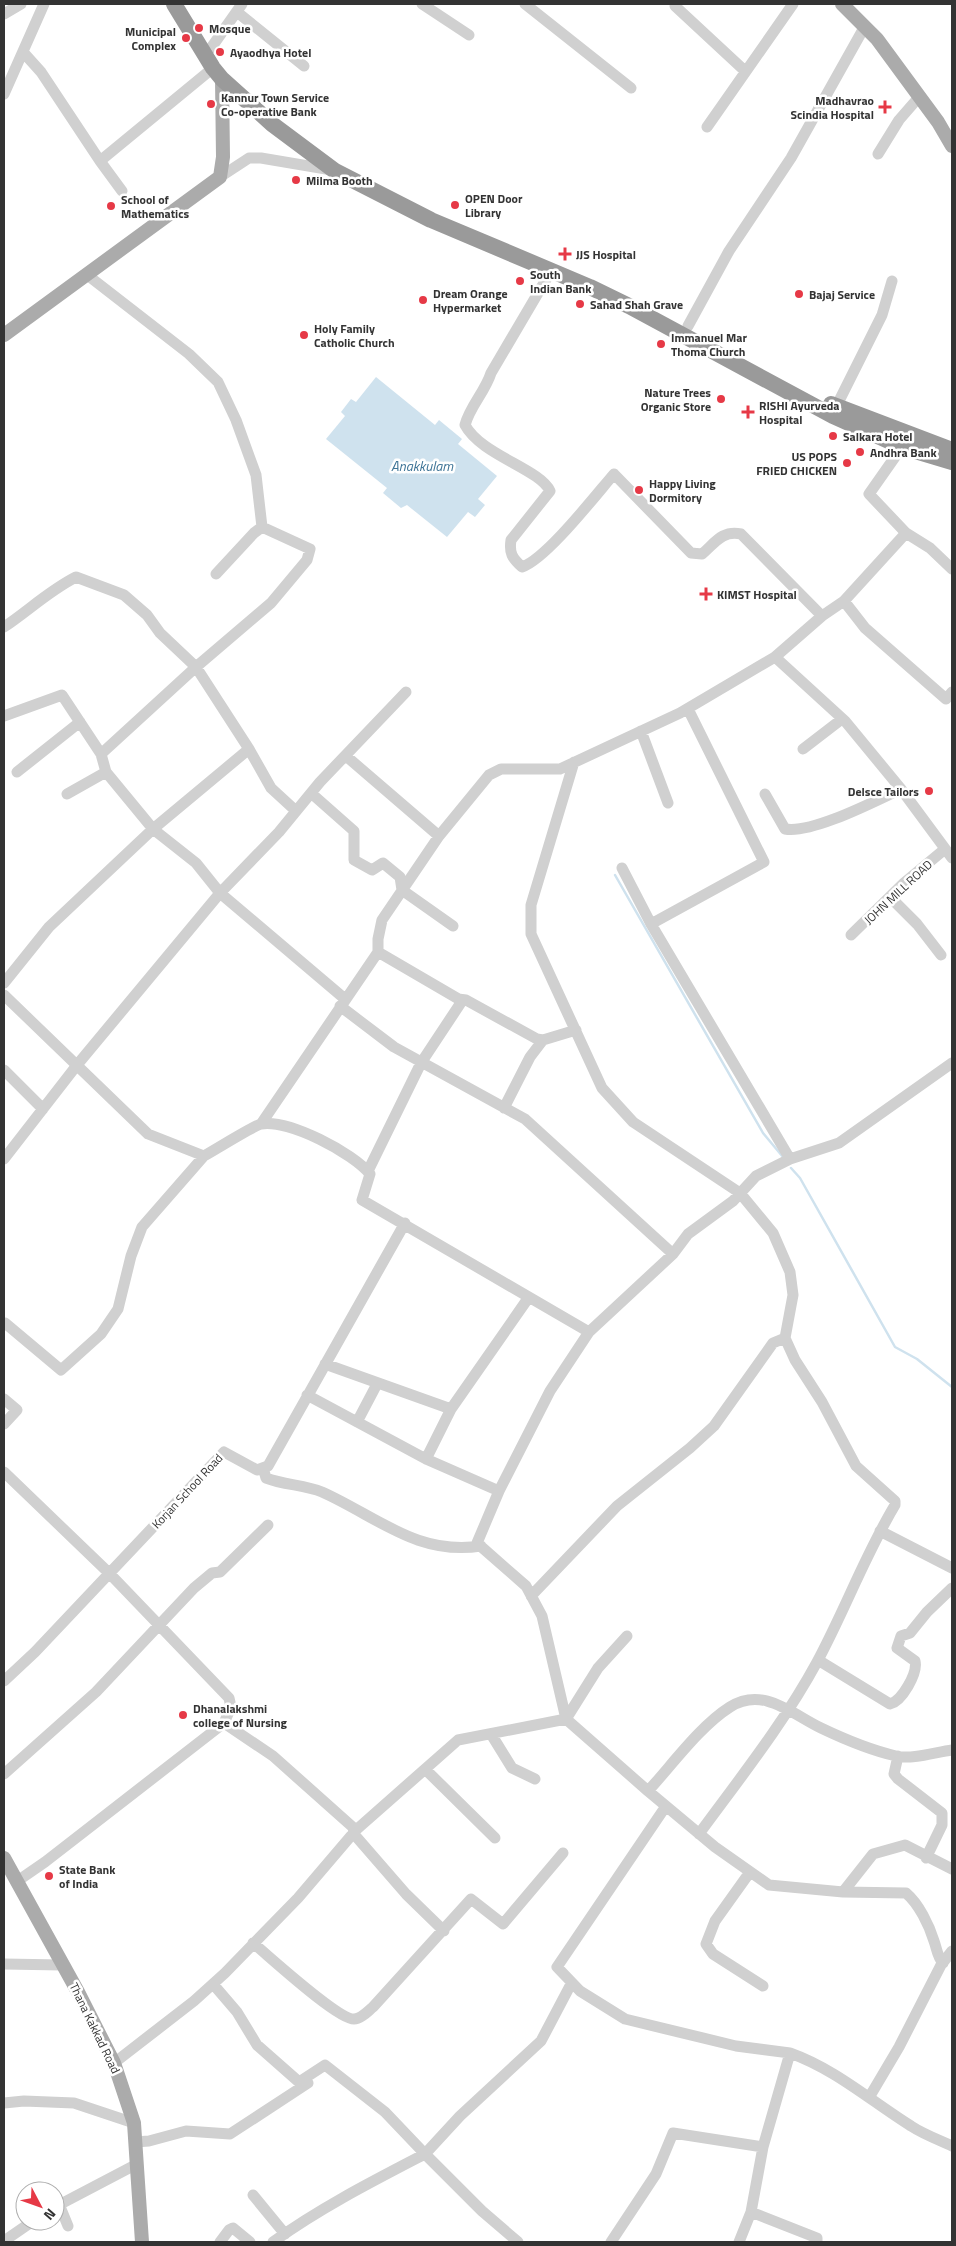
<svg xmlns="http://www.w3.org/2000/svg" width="956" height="2246" font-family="'Titillium Web',sans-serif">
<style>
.water{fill:#cfe2ee}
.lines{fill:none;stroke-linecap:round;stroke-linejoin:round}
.stream{stroke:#cfe2ee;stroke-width:2.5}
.minor{stroke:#d0d0d0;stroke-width:11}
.major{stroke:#ababab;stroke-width:14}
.highway{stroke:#9a9a9a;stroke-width:16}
.poi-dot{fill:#e63946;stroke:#fff;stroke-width:2}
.labels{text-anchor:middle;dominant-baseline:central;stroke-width:5;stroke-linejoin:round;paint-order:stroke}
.poi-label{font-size:12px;font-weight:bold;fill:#333;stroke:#fff;text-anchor:start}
.street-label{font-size:12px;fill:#333;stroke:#fff}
.water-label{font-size:14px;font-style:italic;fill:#3f7597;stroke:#fff}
</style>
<rect width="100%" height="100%" fill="#fff"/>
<path class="water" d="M376 377 435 425 439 420 462 439 458 444 497 476 478 499 485 505 475 517 468 512 447 537 407 505 401 508 383 493 387 488 326 439 345 416 341 412 351 399 356 402Z"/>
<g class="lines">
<path class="stream" d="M615 875 763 1133 783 1157
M791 1168 800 1178 895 1347 917 1359 952 1387"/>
<path class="minor" d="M422 4 469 35
M525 4 631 88
M675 6 745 71
M237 12 304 66
M4 14 21 4
M211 48 242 4
M23 52 41 72 100 161
M4 94 44 4
M707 127 793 4
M878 154 899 120 919 97
M220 177 249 158H261L332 170
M122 191 100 161 213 68
M551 271 491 373C485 392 470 406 465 425 481 455 540 469 550 491L511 540C509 553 512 558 522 567 546 559 595 496 614 474L691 553 702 554C715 543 722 530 741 534L822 616
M86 274 189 354 218 382 236 420 256 475 262 527
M688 326 729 251 791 158 865 26
M836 407 882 315 892 281
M906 533 930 548 952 569
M216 574 254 533 262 527
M844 601 865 628 946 699 952 692
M4 627C28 611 50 590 76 577L124 595 147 615 160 633 196 667 249 749 153 829 49 927 4 983
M775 657 845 721 901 789 952 858
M4 716 62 695 101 754 106 772 153 829 196 863 220 893 345 999
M641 731 668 803
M249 749 271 788 296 811
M803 749 842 719
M101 754 196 667 271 603 307 560 310 549 262 527
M346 756 439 836
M574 762 531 905V934L602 1088 633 1122 740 1193 773 1233 790 1272 793 1295 785 1338 795 1360 822 1402 856 1466 895 1501V1505C865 1555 845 1610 817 1662 784 1723 740 1778 699 1834
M17 772 80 722
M311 793 354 831V860L372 870 383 863 400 877 402 890 453 926
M67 794 106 772
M765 794 785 829C812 834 875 801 901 789
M622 868 651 924 790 1159
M890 897 917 924 941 955
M651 924 764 862 688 709
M851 935 904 883 945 849
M4 995 148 1134 204 1156C215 1150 253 1126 261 1124 289 1119 353 1153 370 1174L362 1200 589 1332
M458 999 466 1000 537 1039 543 1040 576 1030
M340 1006 394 1047 525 1119 673 1254
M4 1070 43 1109
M504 1108 530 1057 543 1040
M261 1124 378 952V939L382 920 439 836 489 775 501 769H560L680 713 775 657 822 616 844 601 906 533 869 494 902 447
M4 1159 77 1065 220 893 279 832 320 782 406 692
M368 1171 421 1063 462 1001 378 952
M5 1323 61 1370 101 1334 118 1309 131 1256 142 1227 204 1156
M325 1364 451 1409
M307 1395 426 1459 499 1491
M4 1399 17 1410 4 1424
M357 1422 377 1384
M426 1459 451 1409 529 1297
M264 1471 266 1478C284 1485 305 1485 322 1492 376 1516 417 1556 481 1546
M4 1472 109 1573 229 1698 231 1707 224 1723 45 1862 16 1882
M880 1531 952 1568
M531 1596 617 1506 690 1448 714 1426 773 1343 785 1338
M818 1660 890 1704C902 1701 918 1673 915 1661L897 1648 901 1636 910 1633 927 1612 952 1588
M4 1681 35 1652 224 1452 257 1470 268 1466 405 1223
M566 1719 542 1616 526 1586 477 1543 499 1491 550 1391 589 1332 673 1254 688 1234 733 1201 756 1176 790 1159 839 1143 952 1063
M566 1719 598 1668 627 1636
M224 1723 273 1756 356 1830
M491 1734 512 1768 535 1779
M898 1756 894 1774 898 1779 942 1813V1825L926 1858
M426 1770 495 1838
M4 1774 96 1692 194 1588 212 1573 220 1572 268 1525
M648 1791 715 1847 769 1885 843 1892 873 1854 905 1845 952 1869
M666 1806 557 1967 580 1991 625 2019 736 2046 790 2053 763 2147 751 2212
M353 1833 406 1894 444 1931
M750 1872 715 1921 706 1944 713 1954 763 1986
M843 1892 906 1893C919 1904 929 1925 934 1941 937 1949 937 1956 943 1963
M253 1943C269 1956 337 2019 354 2019 361 2019 368 2011 373 2007L471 1899 503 1924 563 1853
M4 1964 62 1965
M213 1984 237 2012 257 2045 299 2082 325 2065 385 2112 425 2154 460 2116 541 2041 571 1984
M790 2053C835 2069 871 2101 911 2126 923 2134 939 2140 952 2146
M114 2063 194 2001 225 1973 298 1898 356 1830 458 1740 566 1719 648 1791C672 1765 700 1726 730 1707 763 1686 792 1714 821 1728 844 1739 870 1750 896 1756 912 1760 936 1752 952 1750
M870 2096 899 2047 941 1965 952 1951
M4 2103 24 2101 74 2103 134 2123
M135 2142 149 2141 186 2131 230 2134 308 2083H304
M253 2195 285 2234
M59 2204 68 2226
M55 2207 137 2164
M4 2241 33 2221
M220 2242 229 2230 233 2228 250 2242
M273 2242C320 2208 373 2181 425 2154L482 2211 518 2242
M611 2242 656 2174 673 2133 763 2147
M739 2242 751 2212 817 2238V2242"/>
<path class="major" d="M842 4 877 39 938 122 952 146
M4 335 220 177 223 157 222 79
M4 1858 78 1992 114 2063 134 2123 142 2242"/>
<path class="highway" d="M174 4 213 68 222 79 272 124 335 171 431 220 590 287 629 306 833 416 902 447 952 462
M831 404 952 450"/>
</g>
<g class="poi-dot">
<circle cx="199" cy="28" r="5"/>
<circle cx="186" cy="38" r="5"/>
<circle cx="220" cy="52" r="5"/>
<circle cx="211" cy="104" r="5"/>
<path d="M882.5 99.5h5v5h5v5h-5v5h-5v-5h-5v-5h5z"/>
<circle cx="296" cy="180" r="5"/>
<circle cx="455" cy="205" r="5"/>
<circle cx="111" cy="206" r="5"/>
<path d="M562.5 246.5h5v5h5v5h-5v5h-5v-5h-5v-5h5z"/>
<circle cx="520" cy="281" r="5"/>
<circle cx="799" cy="294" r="5"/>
<circle cx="423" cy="300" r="5"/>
<circle cx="580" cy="304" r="5"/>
<circle cx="304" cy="335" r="5"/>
<circle cx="661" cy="344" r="5"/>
<circle cx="721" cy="399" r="5"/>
<path d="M745.5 404.5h5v5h5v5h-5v5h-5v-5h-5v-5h5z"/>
<circle cx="833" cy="436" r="5"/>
<circle cx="860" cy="452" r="5"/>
<circle cx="847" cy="463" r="5"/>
<circle cx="639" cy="490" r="5"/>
<path d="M703.5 586.5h5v5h5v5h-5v5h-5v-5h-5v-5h5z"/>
<circle cx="929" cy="791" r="5"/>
<circle cx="183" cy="1715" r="5"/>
<circle cx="49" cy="1876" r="5"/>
</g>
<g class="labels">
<g class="poi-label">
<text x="209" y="28">Mosque</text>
<text x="176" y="31" text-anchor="end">Municipal<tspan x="176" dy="14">Complex</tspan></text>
<text x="230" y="52">Ayaodhya Hotel</text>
<text x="221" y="97">Kannur Town Service<tspan x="221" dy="14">Co-operative Bank</tspan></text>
<text x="874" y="100" text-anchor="end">Madhavrao<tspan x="874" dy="14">Scindia Hospital</tspan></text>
<text x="306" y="180">Milma Booth</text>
<text x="465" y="198">OPEN Door<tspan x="465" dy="14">Library</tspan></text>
<text x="121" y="199">School of<tspan x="121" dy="14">Mathematics</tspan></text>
<text x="576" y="254">JJS Hospital</text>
<text x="530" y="274">South<tspan x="530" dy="14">Indian Bank</tspan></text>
<text x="433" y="293">Dream Orange<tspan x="433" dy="14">Hypermarket</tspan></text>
<text x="809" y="294">Bajaj Service</text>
<text x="590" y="304">Sahad Shah Grave</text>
<text x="314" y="328">Holy Family<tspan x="314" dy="14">Catholic Church</tspan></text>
<text x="671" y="337">Immanuel Mar<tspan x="671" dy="14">Thoma Church</tspan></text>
<text x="711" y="392" text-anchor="end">Nature Trees<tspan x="711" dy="14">Organic Store</tspan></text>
<text x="759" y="405">RISHI Ayurveda<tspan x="759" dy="14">Hospital</tspan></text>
<text x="843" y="436">Salkara Hotel</text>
<text x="870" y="452">Andhra Bank</text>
<text x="837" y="456" text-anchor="end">US POPS<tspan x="837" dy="14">FRIED CHICKEN</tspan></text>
<text x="649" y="483">Happy Living<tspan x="649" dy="14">Dormitory</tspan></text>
<text x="717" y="594">KIMST Hospital</text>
<text x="919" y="791" text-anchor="end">Delsce Tailors</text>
<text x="193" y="1708">Dhanalakshmi<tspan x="193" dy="14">college of Nursing</tspan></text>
<text x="59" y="1869">State Bank<tspan x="59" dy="14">of India</tspan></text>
</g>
<g class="street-label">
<text transform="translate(898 892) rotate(-43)">JOHN MILL ROAD</text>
<text transform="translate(187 1491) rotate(-47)">Korjan School Road</text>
<text transform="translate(95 2028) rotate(64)">Thana Kakkad Road</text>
</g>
<g class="water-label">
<text x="422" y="465">Anakkulam</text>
</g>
</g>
<rect width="956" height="2246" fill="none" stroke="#333333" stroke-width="10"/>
<g transform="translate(40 2206) rotate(131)"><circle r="24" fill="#ffffff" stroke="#adadad"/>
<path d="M0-4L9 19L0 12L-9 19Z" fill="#e63946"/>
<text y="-8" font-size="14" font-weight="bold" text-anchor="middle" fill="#333333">N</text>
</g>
</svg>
